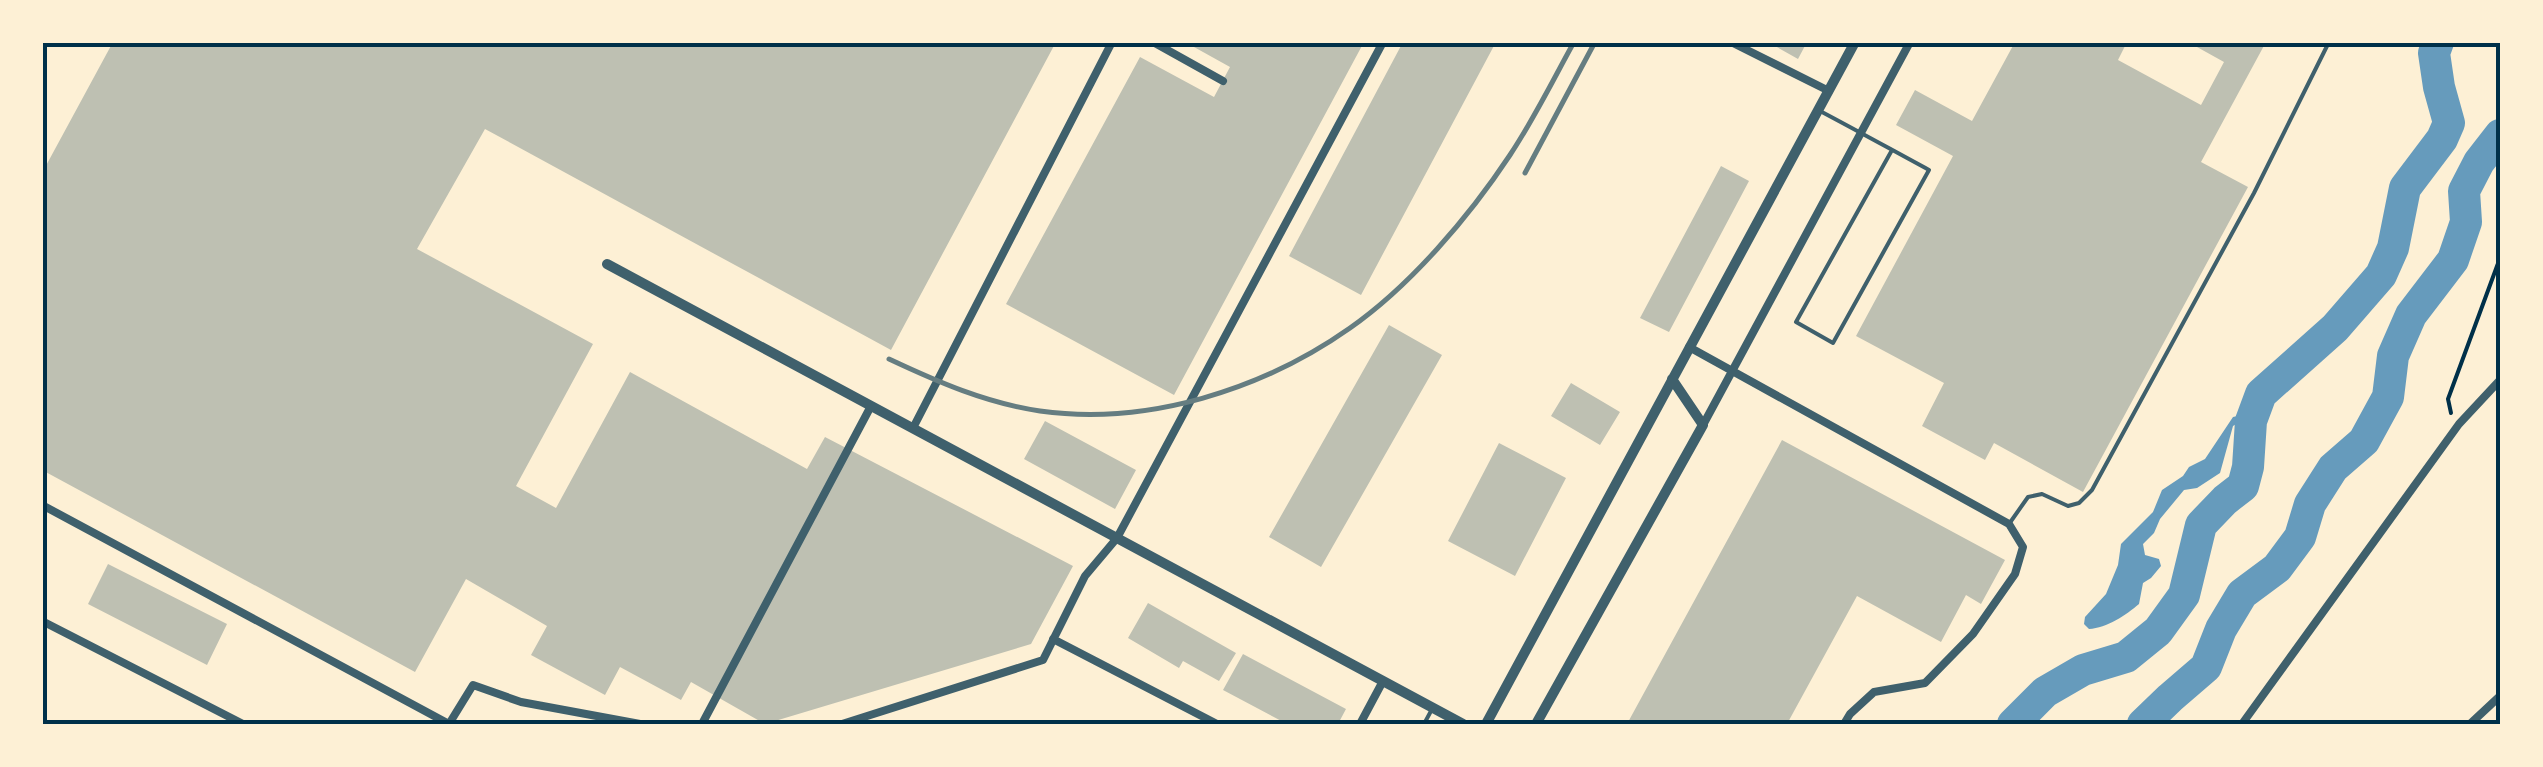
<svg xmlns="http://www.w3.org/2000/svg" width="2543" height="767" font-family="Cabin,sans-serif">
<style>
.water{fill:#669bbc}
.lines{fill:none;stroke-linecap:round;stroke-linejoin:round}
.river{stroke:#669bbc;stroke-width:32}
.building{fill:#bec0b2}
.path{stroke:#003049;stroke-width:4}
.service{stroke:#3f606c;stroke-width:4}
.minor{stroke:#3f606c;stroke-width:8}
.tertiary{stroke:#3f606c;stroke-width:10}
.rail{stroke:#657d81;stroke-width:5}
.neatline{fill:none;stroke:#003049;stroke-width:4}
</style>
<rect width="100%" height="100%" fill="#fdf0d5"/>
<path class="water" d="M2242 415 2251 421H2241L2233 426 2220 473 2197 488 2184 490 2160 519 2154 533 2143 544 2145 555 2159 559 2161 566 2151 578 2143 583 2139 604C2126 615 2107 628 2089 629L2084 624 2085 617 2106 594 2118 565 2121 544 2153 512 2162 490 2183 476 2189 467 2205 459 2233 417Z"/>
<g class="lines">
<path class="river" d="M2013 724 2045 692 2083 670 2126 657 2158 631 2184 595 2201 525 2225 500 2243 486 2248 467 2251 421 2261 394 2335 328 2381 275 2393 248 2405 188 2442 139 2449 123 2439 87 2434 53 2438 42
M2143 724 2170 698 2206 667 2221 629 2242 594 2277 568 2300 537 2310 504 2333 468 2364 441 2388 397 2393 356 2411 315 2453 260 2466 222 2464 191 2479 162 2500 135"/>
</g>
<path class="building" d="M113 42H1056L891 350 485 129 417 249 593 344 516 486 556 508 630 372 807 469 825 437 1073 566 1031 644 765 724 691 682 681 700 620 667 605 695 531 655 547 626 466 579 415 672 42 470V173Z
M1185 42H1364L1174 395 1006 304 1140 57 1214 97 1230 67Z
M1403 42H1496L1361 295 1289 256Z
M1768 42H1807L1798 59Z
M2015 42H2085L2091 46 2093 42H2127L2118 60 2201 105 2224 62 2188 42H2266L2201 162 2248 187 2083 492 1994 443 1985 460 1922 426 1944 383 1856 336 1953 156 1896 125 1915 90 1972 121Z
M1721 166 1749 181 1669 332 1640 318Z
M1389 325 1442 355 1321 567 1269 537Z
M1571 383 1620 412 1600 445 1551 416Z
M1045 421 1136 470 1115 509 1024 459Z
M1782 440 2005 560 1981 604 1966 595 1941 642 1857 596 1787 724H1627Z
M1499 443 1566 478 1515 576 1448 541Z
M108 564 227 624 207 665 88 604Z
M1148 603 1236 653 1219 681 1183 661 1179 668 1128 638Z
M1243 654 1346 709 1338 724H1287L1223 690Z"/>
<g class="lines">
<path class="path" d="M2451 413 2448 399 2500 258"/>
<path class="service" d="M1820 111C1856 130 1892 150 1929 170L1833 343 1796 322 1892 150
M2009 524 2028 497 2042 494 2068 506 2079 503 2092 490 2254 193 2329 42
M1424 724 1431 711"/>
<path class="minor" d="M1153 42 1223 81
M1731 42 1829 91
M1689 347 2009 524 2023 547 2015 574 1973 634 1925 683 1874 692 1850 714 1844 724
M1703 425 1910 42
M913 428 1112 42
M42 505 449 724
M42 621 243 724
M1053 639 1217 724
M449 724 473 685 521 702 640 724
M702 724 871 406
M842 724 1043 660 1085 576 1117 538 1383 42
M1360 724 1383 681
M2242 724 2459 424 2500 380
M2470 724 2500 696"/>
<path class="tertiary" d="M607 264 1463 724
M1486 724 1855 42
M1536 724 1703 425 1672 379"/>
<path class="rail" d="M1525 173 1595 42
M889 359C938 382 986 403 1040 411 1147 426 1262 390 1350 328 1410 286 1469 217 1510 155 1534 119 1553 80 1574 42"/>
</g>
<rect width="2543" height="767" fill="none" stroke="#fdf0d5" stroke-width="90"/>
<rect x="45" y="45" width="2453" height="677" class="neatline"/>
</svg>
